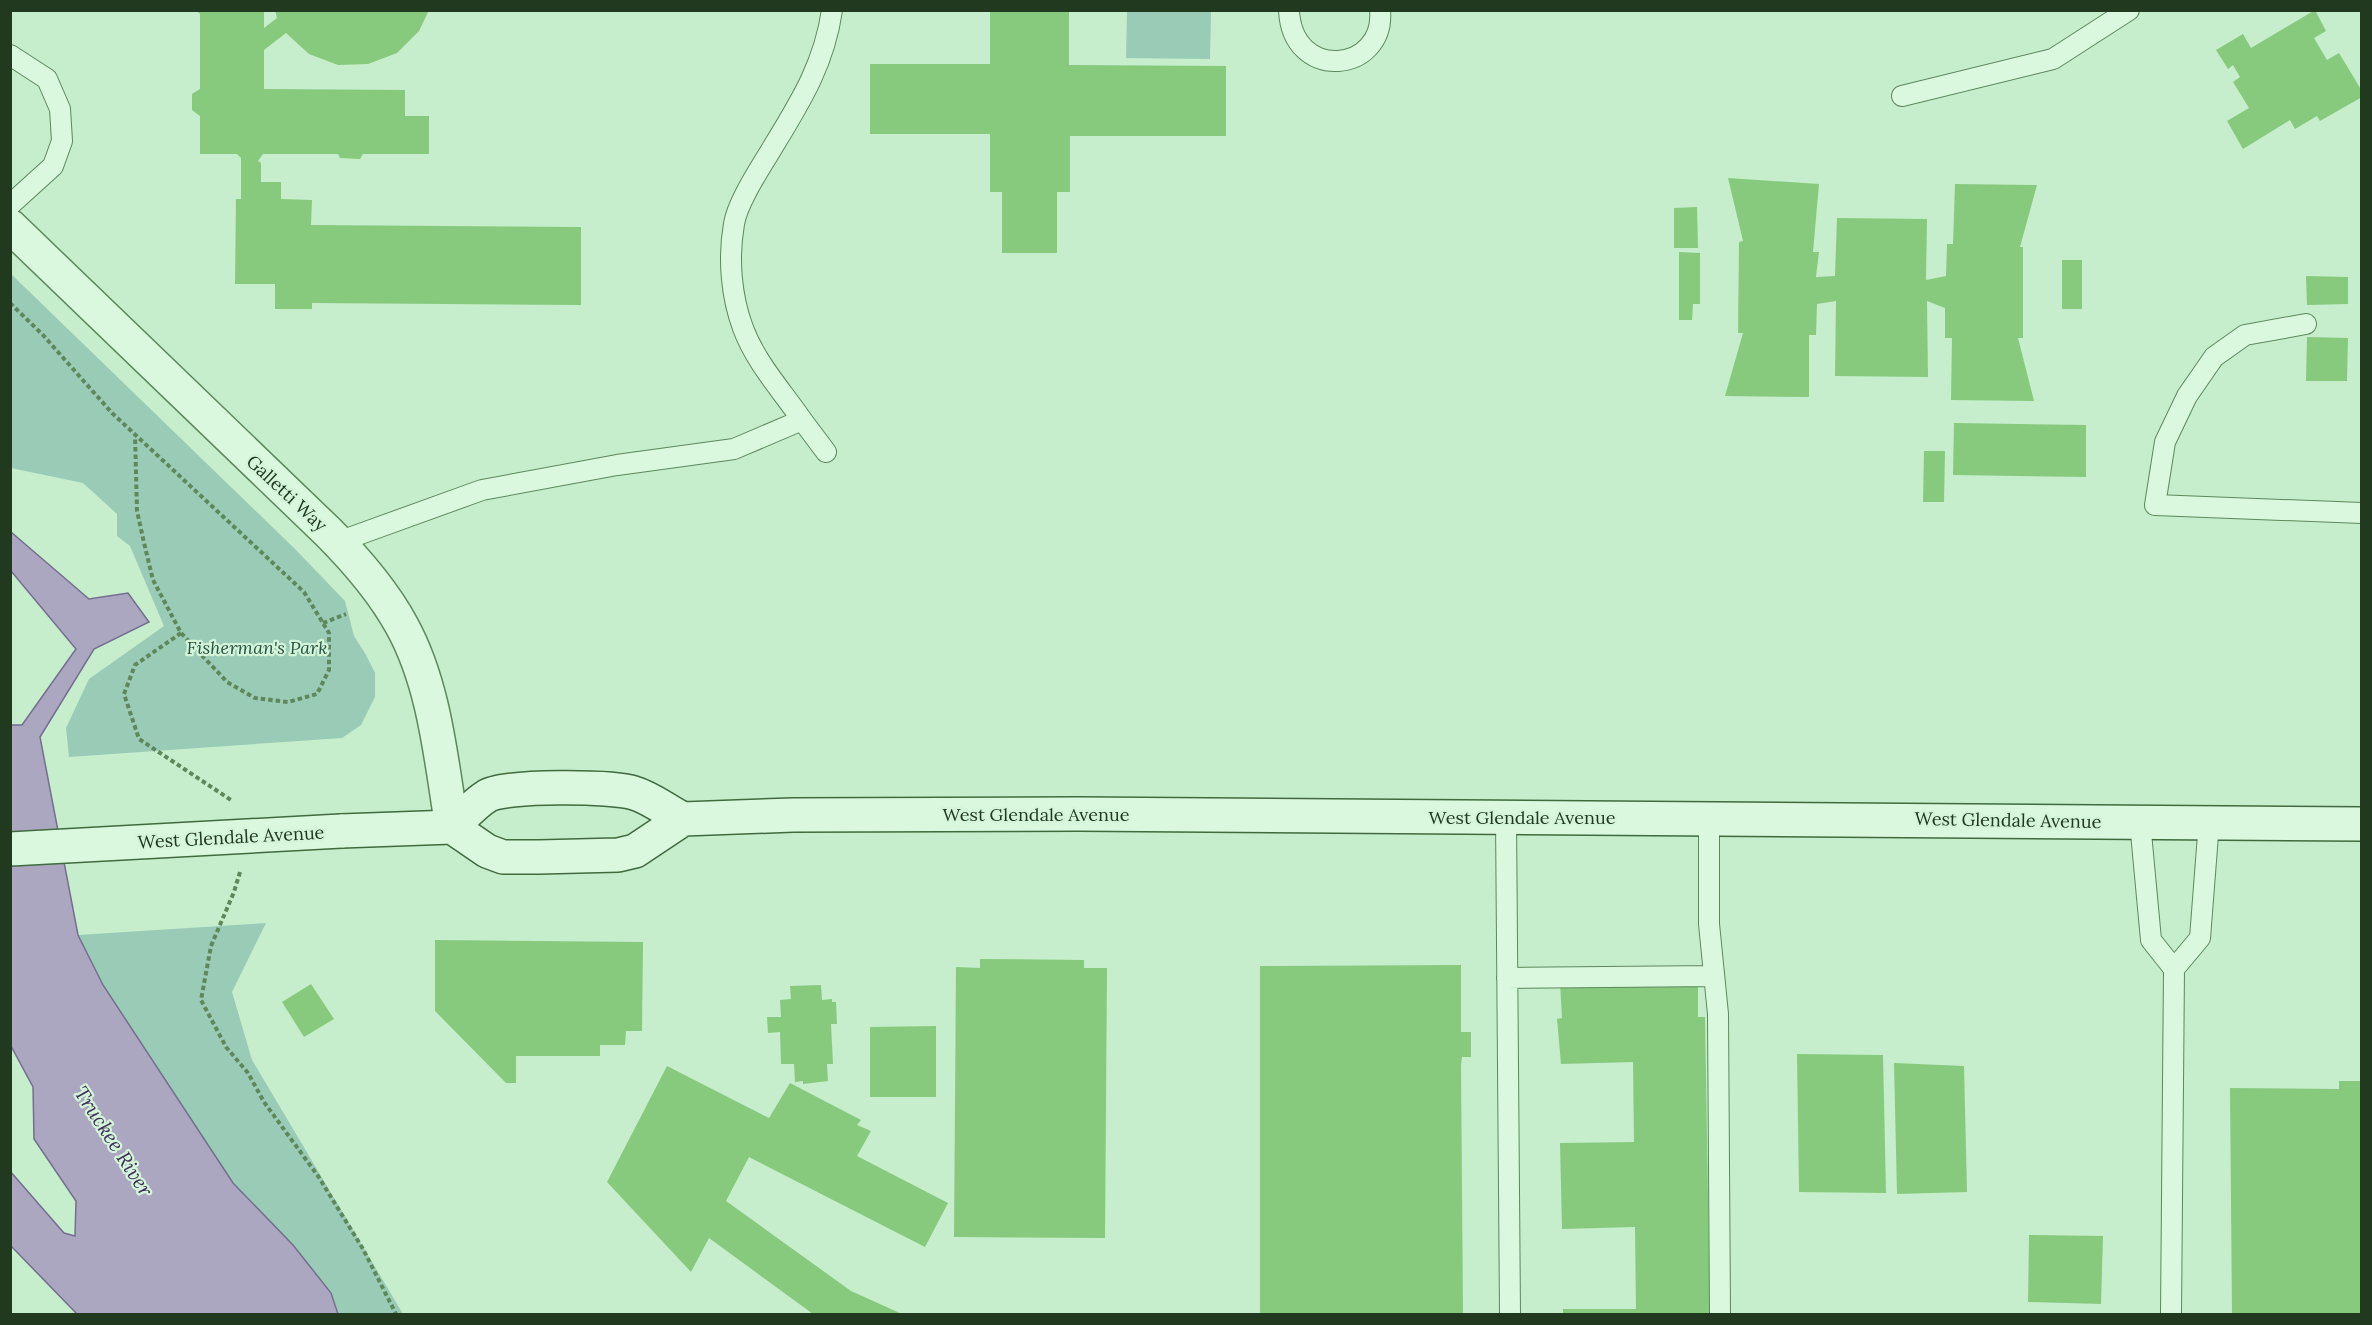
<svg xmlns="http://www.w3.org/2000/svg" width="2372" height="1325" font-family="Lora,serif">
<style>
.green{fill:#9acbb6}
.water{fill:#aba7c1;stroke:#756e8f;stroke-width:1.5}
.building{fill:#87ca7d}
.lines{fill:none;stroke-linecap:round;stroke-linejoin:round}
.service-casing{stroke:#5d885c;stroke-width:22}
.tertiary-casing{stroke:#5d885c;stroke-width:36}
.secondary-casing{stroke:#416a3f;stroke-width:36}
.path{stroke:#5d885c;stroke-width:4;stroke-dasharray:4.5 3;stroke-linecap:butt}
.service{stroke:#d9f8de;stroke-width:20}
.tertiary{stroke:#d9f8de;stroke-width:33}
.secondary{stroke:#d9f8de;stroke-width:33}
.secondary-bridge-casing{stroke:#416a3f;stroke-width:36;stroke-linecap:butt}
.secondary-bridge{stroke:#d9f8de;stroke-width:33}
.labels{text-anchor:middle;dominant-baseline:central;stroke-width:4.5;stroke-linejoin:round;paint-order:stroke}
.street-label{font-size:18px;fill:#21391f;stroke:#d5f5da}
.park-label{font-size:18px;font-style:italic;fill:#275447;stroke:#d5f5da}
.water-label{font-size:20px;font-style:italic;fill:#3f2f58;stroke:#d5f5da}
</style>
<rect width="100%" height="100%" fill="#c6edcc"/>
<path class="green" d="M1127 11H1211L1210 59 1126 58Z
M10 273 296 550 345 601 354 636 366 655 375 673V697L361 725 342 738 69 757 66 728 89 679 164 626 130 546 117 536V514L83 483 11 468Z
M266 923 232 992 252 1060 403 1314H338L331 1293 293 1245 233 1183 103 985 78 935Z"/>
<path class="water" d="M11 532 89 599 128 593 149 622 94 649 40 737 78 935 103 985 233 1183 293 1245 331 1293 338 1314H77L11 1246 10 1171 64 1233 75 1236 76 1201 34 1139 33 1087 11 1046 10 725H22L76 649 11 571Z"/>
<path class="building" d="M196 10H264V28L277 18 275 10H429L419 31 397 53 368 64 338 65 309 54 286 33 264 50V89L405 90V116H429V154H363L360 159 340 158 338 154H263L258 161 261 163V182H281V199L312 200 311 225 581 227V305L312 303V309H275V284H235L236 199H241V158L237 154H200V116L192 110V94L200 89V14Z
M990 10H1069V65L1226 66V136H1070V192H1057V253H1002V192H990V134H870V64H990Z
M2315 10 2326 31 2314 38 2327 60 2339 53 2362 91V97L2320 121 2317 116 2295 129 2290 120 2243 149 2227 121 2249 108 2233 82 2240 77 2233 65 2228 69 2216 50 2243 34 2251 48Z
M1728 178 1819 184 1813 252H1819L1816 277 1835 276 1837 218 1927 219 1926 280 1946 276 1947 244H1953L1955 184 2037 185 2020 247H2023V338H2018L2034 401 1951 400 1952 338H1945V308L1927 301 1928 377 1835 376 1836 301 1817 304 1816 335H1809V397L1725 396 1743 333H1738L1739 242 1743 241Z
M1697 207 1698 248H1674V208Z
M1679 252 1700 253V304H1693L1692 320H1679Z
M2062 260H2082V309H2062Z
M2306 276 2348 277V304L2307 305Z
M2307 337 2348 338 2347 381H2306Z
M1954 423 2086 425V477L1953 475Z
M1924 451H1945L1944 502H1923Z
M435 940 643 942 642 1031H626L625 1045H600V1056H516V1083H506L435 1011Z
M980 959 1084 960V968H1107L1105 1238 954 1237 956 967 980 968Z
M1461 965V1032H1471V1057H1462L1461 1065 1463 1314H1260V966Z
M1698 978V1017H1705L1710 1314H1563V1309H1636L1635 1227 1562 1229 1560 1143 1634 1142 1633 1062 1561 1064 1557 1019 1562 1018 1560 982Z
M311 984 334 1019 304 1037 282 1002Z
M821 985 822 1000 832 999V1002H836L837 1024H831L833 1064H827L828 1081 803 1084V1081L795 1082 794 1064H781L780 1032 768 1033 767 1017H781L780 1000 791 999 790 986Z
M936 1026V1097H870V1027Z
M1797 1054 1883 1055 1886 1193 1799 1192Z
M1894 1063 1964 1066 1967 1192 1897 1194Z
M667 1066 769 1118 790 1083 861 1120 857 1125 871 1131 857 1156 948 1203 925 1247 749 1157 726 1201 851 1291 902 1314H813L709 1238 691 1272 607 1182Z
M2339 1081H2362V1314H2232L2230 1088 2339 1089Z
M2029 1235 2103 1236 2101 1304 2028 1302Z"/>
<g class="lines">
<g class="service-casing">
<path id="service" d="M1289 10C1292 83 1386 73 1380 10
M10 55 47 79 60 109 62 141 53 166 10 205
M1902 96 2053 59 2129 10
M2306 324 2245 335 2214 357 2187 396 2165 442 2155 505 2362 513
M802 420 826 452
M338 542 482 490 617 465 734 449 802 420C781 390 755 361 743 328 731 296 728 258 734 224 737 204 757 173 768 155 797 107 824 67 832 10
M1506 817 1510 1314
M1709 818V924L1718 1014 1720 1314
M2140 822 2151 940 2174 969 2200 938 2209 822
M1507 978 1714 976
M2171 1314 2174 969"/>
</g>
<g class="tertiary-casing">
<path id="tertiary" d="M10 226 328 532C356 560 383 591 402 626 435 686 441 760 452 827"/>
</g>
<g class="secondary-casing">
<path id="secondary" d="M452 827C463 817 474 804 487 796 503 785 614 786 634 793 651 798 667 811 683 819
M341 831 452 827 487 851 503 857H539L618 855 635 851 683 819 793 815 1079 814 2362 824"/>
</g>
<path class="path" d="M10 303 43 335 112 413 304 592 329 633V670L317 694 288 702 255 698 227 682 181 633 153 580 145 547 137 511 135 434
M323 623 346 614
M181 633 135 665 124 694 139 739 231 800
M240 872 234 892 211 946 201 1000 226 1047 248 1073 264 1102 318 1176 363 1249 396 1314"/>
<use href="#service" class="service"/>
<use href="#tertiary" class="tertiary"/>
<use href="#secondary" class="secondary"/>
<g class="secondary-bridge-casing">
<path id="secondary-bridge" d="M10 849 341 831"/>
</g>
<use href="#secondary-bridge" class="secondary-bridge"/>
</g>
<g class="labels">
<g class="street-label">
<text transform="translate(287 493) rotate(43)">Galletti Way</text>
<text x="1036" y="814">West Glendale Avenue</text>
<text x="1522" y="817">West Glendale Avenue</text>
<text transform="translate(2008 820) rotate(1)">West Glendale Avenue</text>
<text transform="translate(231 837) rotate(-3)">West Glendale Avenue</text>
</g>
<g class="park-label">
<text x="257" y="647">Fisherman's Park</text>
</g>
<g class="water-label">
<text transform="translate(114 1141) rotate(57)">Truckee River</text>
</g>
</g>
<rect width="2372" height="1325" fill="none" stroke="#21391f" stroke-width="24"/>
</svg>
